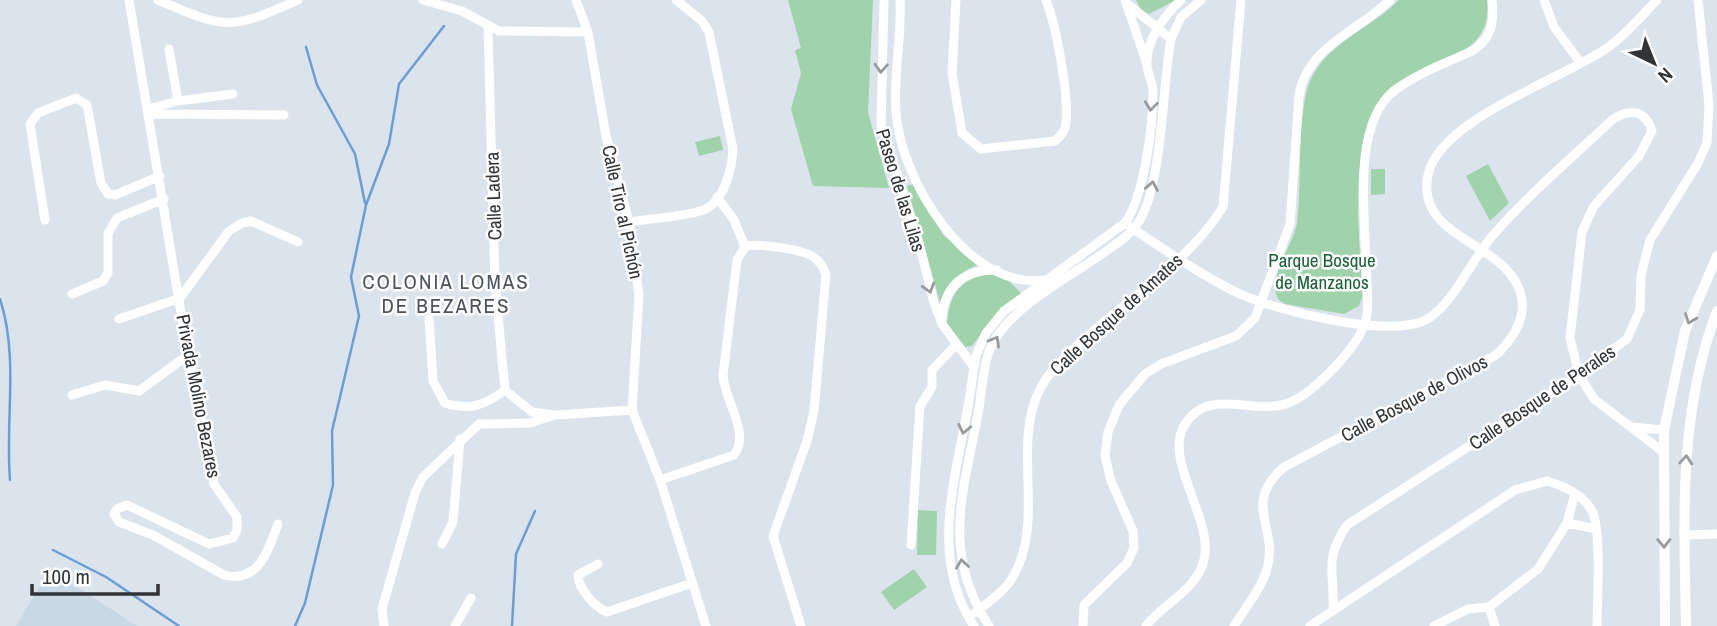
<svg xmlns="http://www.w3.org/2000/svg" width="1717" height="626" font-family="'Archivo Narrow',sans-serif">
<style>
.built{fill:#c8d8e5}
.green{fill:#a0d2ac}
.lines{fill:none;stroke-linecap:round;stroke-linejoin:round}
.stream{stroke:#6d9dd3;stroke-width:2.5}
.minor{stroke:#fff;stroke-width:9}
.major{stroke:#fff;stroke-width:10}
.oneway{stroke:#989a9b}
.labels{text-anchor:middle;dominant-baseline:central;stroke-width:5;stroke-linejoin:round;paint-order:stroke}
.street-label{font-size:19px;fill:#303437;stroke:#fff}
.park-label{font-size:19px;fill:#1b6336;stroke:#fff}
.neighbourhood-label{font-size:21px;letter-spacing:2px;fill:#4c545b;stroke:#fff}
</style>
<rect width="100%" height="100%" fill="#dbe4ec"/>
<path class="built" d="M50 569 137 626H16Z"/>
<path class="green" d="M788 0H873L868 112 889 188 813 186 791 109 801 73 795 50 801 48Z
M1136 0H1176L1149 14 1141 10Z
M1399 0H1487C1494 58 1430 60 1391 87 1344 130 1361 239 1362 297L1359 306 1344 314 1285 304 1278 299C1267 277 1293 246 1297 223 1303 184 1295 104 1314 73 1333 41 1373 26 1399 0Z
M720 136 723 150 699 156 695 142Z
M1488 164 1509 203 1490 221 1466 176Z
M1371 169H1385V194L1371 195Z
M913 184 944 236 981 264C961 270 948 283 940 302L907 186Z
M990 274 1006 278 1022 294 995 315 972 346 965 347 947 324C949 295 960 278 990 274Z
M918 510 937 511 936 555H917Z
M914 569 927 587 894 610 881 592Z"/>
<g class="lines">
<path class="stream" d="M306 47 317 85 355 154 365 203
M0 299C19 357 5 420 10 480
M53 550 106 577 179 626
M295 626 305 603 333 485 332 431 359 316 351 277 366 205 389 144 399 84 444 26
M512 626 516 554 535 511"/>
<path class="minor" d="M129 0 188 355 214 484 237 517V530L233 538 209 544 127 505 117 509 114 514 119 522 153 535 224 575C259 584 268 550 278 524
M158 0C226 29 229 31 298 0
M423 0 462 11 499 31 588 32
M576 0 588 32 606 136 629 222 639 295 632 410 660 480 706 626
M884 0 881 125 919 243 934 303 942 324 974 367
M900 0C902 37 893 75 896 112 900 178 967 291 1045 280
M956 0 952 73 962 133 981 149 1055 141C1059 137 1063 134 1065 128 1071 102 1056 25 1046 0
M1125 0 1146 61
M1544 0 1554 27 1580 62
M1129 5 1171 39
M488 27 495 284 505 390 532 412 555 415
M169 49 178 101
M148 109 178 101 233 94
M149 114 284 115
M717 197 734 220 745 247
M45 220 30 124 38 113 76 98 87 105 101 183 108 194 115 195 160 176
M629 222C646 219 692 216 706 209 725 199 732 168 733 149L709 32 702 21 676 0
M1125 223C1158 246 1202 276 1238 293 1274 310 1395 341 1429 318 1455 301 1473 257 1494 234 1530 193 1573 157 1613 119 1631 108 1645 110 1652 131L1639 156 1594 206 1582 232 1570 338 1579 375 1594 399 1662 451
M745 247C756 242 802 250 812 256 819 260 823 267 826 274L814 411 807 441 773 536 801 626
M72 294 103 281 108 273V233L117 218 164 199
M119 319 180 298 229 231 242 223 251 221 298 242
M429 319 433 381 445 403C470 411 485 405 505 390
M942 319C944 286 964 269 997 270
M72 395 105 385 139 391 188 355
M1632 427 1664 430
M660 480 734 455C751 433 724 400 723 375L737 260 745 247
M1567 523 1596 529
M1684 535 1717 534
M442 544 453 522 460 439
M911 545 920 406 932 387V370L956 345
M598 564 578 575C578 588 595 608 607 612L692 583
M1489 607 1495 626
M1333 610C1335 571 1323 561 1347 525L1579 375 1627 339 1640 310 1641 275 1650 240 1698 163 1707 143 1709 105 1698 0
M975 613C988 602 1004 592 1013 577 1046 520 1011 446 1040 389 1050 370 1065 357 1081 342 1128 298 1189 262 1223 207L1241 0
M384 626 382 609 415 493 423 477 479 424 530 423 555 415 632 410
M455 626 471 598
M974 626C930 560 954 484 967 412 971 393 972 373 977 353L986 333 1004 311 1125 223C1144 197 1153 126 1153 92 1153 83 1148 75 1147 66 1145 41 1164 16 1181 0
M989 626C941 552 963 494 978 414 982 393 982 371 989 351 1005 310 1066 279 1102 254 1114 245 1130 236 1138 223 1163 186 1162 86 1171 39L1181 17 1201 0
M1083 626 1084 605 1127 563 1134 548 1133 531 1111 481 1105 456 1108 432 1119 405 1145 374 1161 364 1236 336 1255 318 1290 224 1299 96C1306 47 1359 31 1390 0
M1146 626C1162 605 1194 591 1203 564 1217 522 1163 463 1184 426 1207 387 1248 413 1282 405 1309 399 1353 352 1364 326 1371 310 1366 281 1366 263 1365 215 1352 124 1394 91 1417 73 1449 62 1474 50 1493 36 1494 21 1492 0
M1234 626C1245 608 1261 589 1267 569 1279 527 1241 504 1284 467L1496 355C1523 329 1535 298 1504 267 1476 239 1417 227 1428 175 1439 119 1563 79 1607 48 1626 35 1641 16 1657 0
M1310 626 1515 490 1547 481C1564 486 1583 494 1592 511 1602 532 1597 600 1597 626
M1434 626 1468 609 1489 607 1538 569 1567 523 1575 494"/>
<path class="major" d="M1665 626 1664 430 1685 331 1717 256
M1686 626C1684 519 1678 413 1717 311"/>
</g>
<defs><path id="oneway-chevron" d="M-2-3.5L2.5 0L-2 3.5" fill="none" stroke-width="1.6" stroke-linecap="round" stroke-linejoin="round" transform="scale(1.75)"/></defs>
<g class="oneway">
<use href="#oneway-chevron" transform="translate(881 68) rotate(93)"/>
<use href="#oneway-chevron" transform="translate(1151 106) rotate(97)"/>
<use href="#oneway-chevron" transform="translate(1152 186) rotate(-80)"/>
<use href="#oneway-chevron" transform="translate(929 288) rotate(73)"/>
<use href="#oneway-chevron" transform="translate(1690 319) rotate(111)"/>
<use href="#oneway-chevron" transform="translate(995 341) rotate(-60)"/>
<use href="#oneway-chevron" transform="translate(964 429) rotate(102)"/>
<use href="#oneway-chevron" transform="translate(1686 460) rotate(-86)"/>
<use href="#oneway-chevron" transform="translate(1664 543) rotate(89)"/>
<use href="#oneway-chevron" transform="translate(962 564) rotate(-98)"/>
</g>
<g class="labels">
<g class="street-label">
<text transform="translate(901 190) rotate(73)">Paseo de las Lilas</text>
<text transform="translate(493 196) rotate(-92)">Calle Ladera</text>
<text transform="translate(623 212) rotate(78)">Calle Tiro al Pichón</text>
<text transform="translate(1116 314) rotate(-42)">Calle Bosque de Amates</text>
<text transform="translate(199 396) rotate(79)">Privada Molino Bezares</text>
<text transform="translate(1542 397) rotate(-34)">Calle Bosque de Perales</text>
<text transform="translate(1414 398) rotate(-28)">Calle Bosque de Olivos</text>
</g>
<g class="park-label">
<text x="1322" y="260">Parque Bosque<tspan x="1322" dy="22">de Manzanos</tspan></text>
</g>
<g class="neighbourhood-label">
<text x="446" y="281">COLONIA LOMAS<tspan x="446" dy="24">DE BEZARES</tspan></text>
</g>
</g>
<g transform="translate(1654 63) rotate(137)" stroke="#ffffff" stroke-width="5" paint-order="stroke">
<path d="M0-5L12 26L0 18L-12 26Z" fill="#303437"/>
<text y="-10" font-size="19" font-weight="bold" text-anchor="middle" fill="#303437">N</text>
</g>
<path d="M32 584v10h126v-10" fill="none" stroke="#303437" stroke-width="3.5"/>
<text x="42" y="584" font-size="21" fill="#303437" stroke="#ffffff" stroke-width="5" paint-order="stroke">100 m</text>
</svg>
